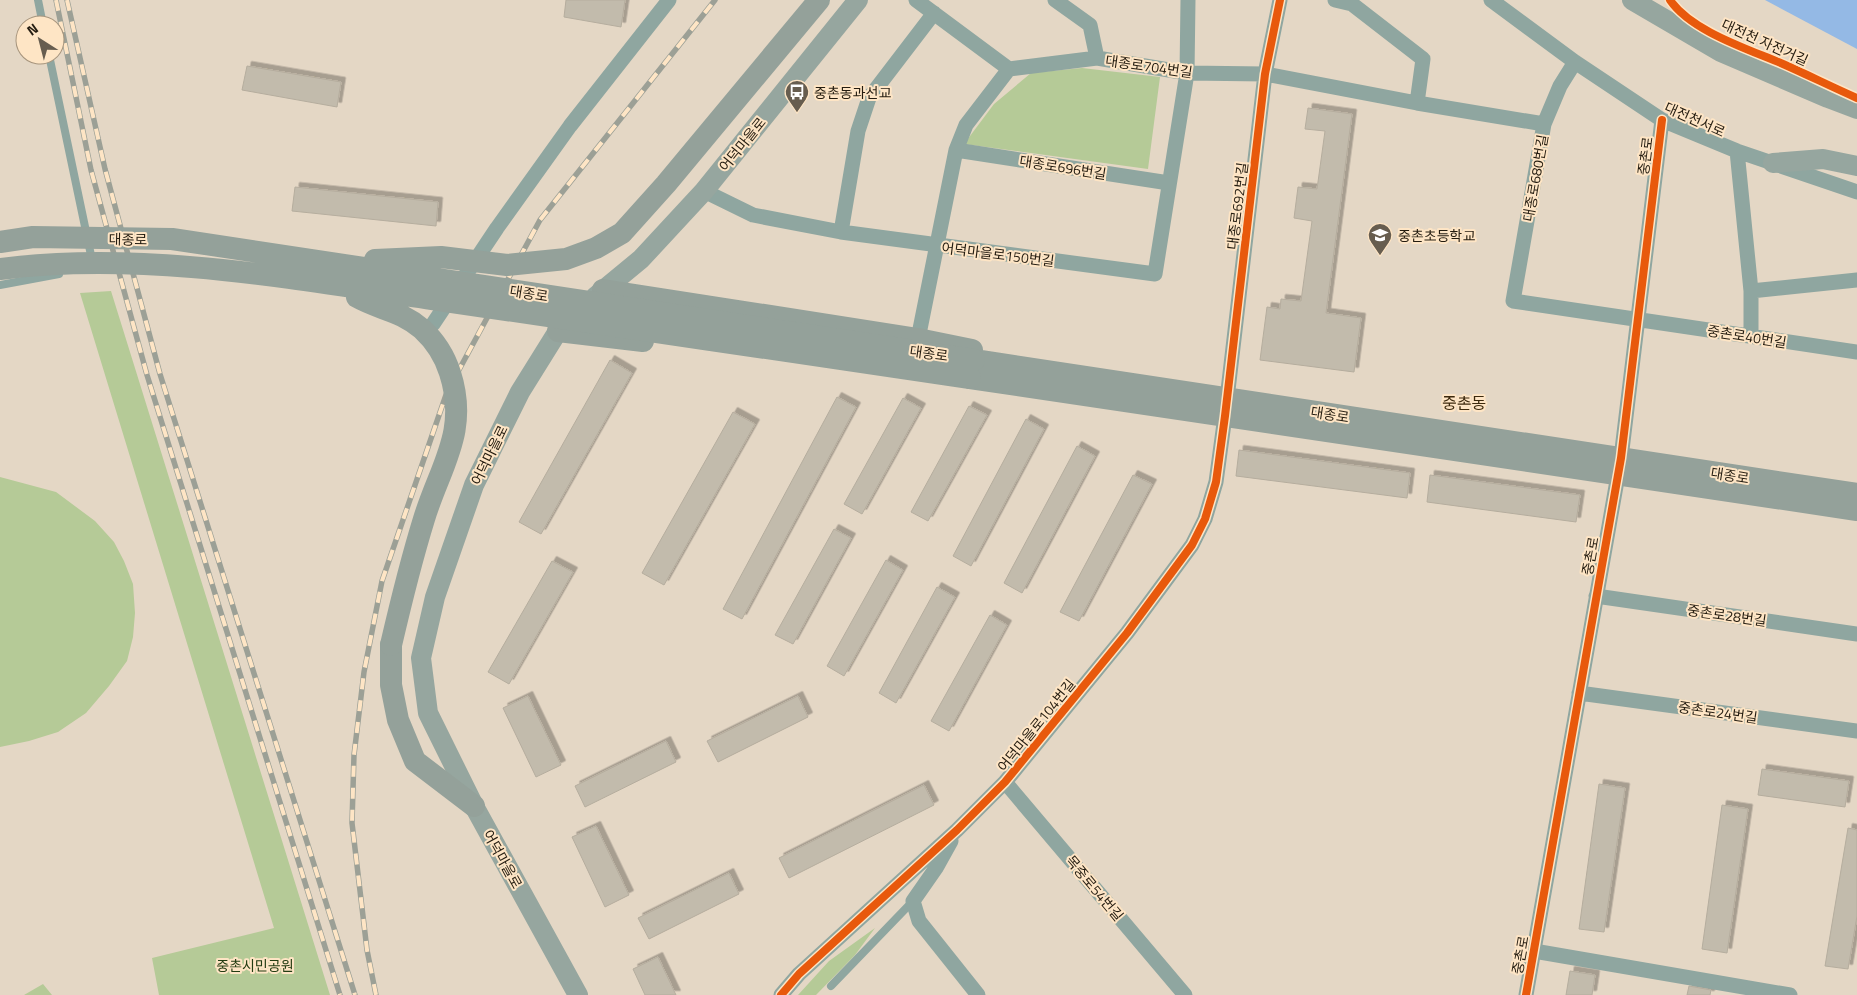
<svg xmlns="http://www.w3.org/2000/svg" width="1857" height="995" font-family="'Titillium Web','Noto Sans KR',sans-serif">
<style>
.green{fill:#b5ca97}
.water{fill:#94b9e5}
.building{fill:#c2bbac;stroke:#b5ad9e;filter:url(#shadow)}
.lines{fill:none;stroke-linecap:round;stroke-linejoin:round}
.lane{stroke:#8fa6a0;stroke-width:8}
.street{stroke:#8fa6a0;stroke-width:15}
.secondary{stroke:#96a69f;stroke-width:20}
.primary{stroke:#94a19a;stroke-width:22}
.rail-casing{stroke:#9ca096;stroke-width:5.5}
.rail{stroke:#fee5c5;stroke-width:4;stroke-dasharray:11;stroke-linecap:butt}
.primary-bridge{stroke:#94a19a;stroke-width:22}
.cycleway-casing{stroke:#fee5c5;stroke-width:11}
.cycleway{stroke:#e8590c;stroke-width:8}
.labels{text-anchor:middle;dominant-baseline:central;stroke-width:4;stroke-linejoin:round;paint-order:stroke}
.street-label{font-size:14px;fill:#241c10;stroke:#fee5c5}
.poi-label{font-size:14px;fill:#241c10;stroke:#fee5c5;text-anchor:start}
.park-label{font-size:14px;fill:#233c12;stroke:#fee5c5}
.quarter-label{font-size:16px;fill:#3c290d;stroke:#fee5c5}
</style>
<defs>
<filter id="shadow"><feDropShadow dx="4.5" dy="-4.5" stdDeviation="0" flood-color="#0004"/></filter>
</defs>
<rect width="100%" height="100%" fill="#e4d7c5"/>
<path class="green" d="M1082 68 1160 77 1148 169 964 144 994 104 1031 73Z
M111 291 330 995H159L152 958 274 928 80 293Z
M0 477 56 492 95 521 114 542 124 561 133 584 135 613 133 637 127 661 109 686 86 713 58 732 29 741 0 747Z
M875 928 855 955 816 995H798L829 961Z
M43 984 52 995H24Z"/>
<path class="water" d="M1765 0H1857V49Z"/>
<path class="building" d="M566 0H625L621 27 564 17Z
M247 66 341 82 337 107 242 90Z
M1308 108 1352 114 1326 313 1361 318 1354 372 1260 360 1267 307 1280 309 1281 299 1301 301 1312 221 1294 218 1298 187 1317 189 1325 131 1305 129Z
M295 187 438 202 436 226 292 211Z
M610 360 632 373 541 534 519 522Z
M837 397 856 407 742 619 723 609Z
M903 398 921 408 862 514 844 504Z
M969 406 987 415 928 521 911 512Z
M733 412 755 424 664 585 642 573Z
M1026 419 1044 429 971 566 953 556Z
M1077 446 1095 456 1022 593 1004 583Z
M1239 450 1410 473 1407 498 1236 476Z
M1133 475 1152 484 1079 621 1060 612Z
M1430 475 1580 495 1576 522 1427 502Z
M834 529 851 538 793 644 775 635Z
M886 560 903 570 844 676 827 666Z
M552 561 573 572 509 684 488 672Z
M937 587 955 597 896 703 879 693Z
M990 615 1007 625 949 731 931 721Z
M528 696 561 765 536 777 503 708Z
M798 696 808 717 718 762 707 741Z
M666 741 676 762 585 807 575 786Z
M1762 769 1849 781 1845 807 1758 795Z
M1599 784 1625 788 1604 932 1579 929Z
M924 785 934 805 789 878 779 858Z
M1722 805 1748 809 1727 953 1702 949Z
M596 826 629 895 605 907 572 837Z
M1848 828 1857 830V916L1848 969 1825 966Z
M729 873 739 894 649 939 638 918Z
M658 957 676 995H645L633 969Z
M1570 971 1595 975 1592 995H1566Z
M1689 986 1711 990 1710 995H1687Z"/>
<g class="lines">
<path class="lane" d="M38 0 43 25
M49 55 92 260
M0 285 59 274
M831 986 913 901"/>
<path class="street" d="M916 0 1009 69
M1055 0 1090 25 1097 58
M1335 0 1352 4 1423 59 1417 103
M1491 0 1575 62 1662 120 1737 151 1857 192
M1575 62 1560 86 1544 124 1513 301 1857 352
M956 150 1169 183
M1737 151 1751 291V336
M704 191 753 215 841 232 1155 274 1187 73 1188 0
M841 232 858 131 869 98 934 13
M1751 291 1857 280
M433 324 497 228 570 126 669 0
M918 339 956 150 966 125 1009 69 1097 58 1187 73 1265 74 1417 103 1544 124
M1596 596 1857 634
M1579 693 1857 731
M1005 782 1185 995
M951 841 936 868 913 901 919 921 978 995
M1534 951 1790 995
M781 995 799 974 957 830 1005 782 1127 633 1192 545 1205 519 1216 482 1225 416 1265 74 1280 0
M1526 995 1621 458 1662 120"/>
<path class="secondary" d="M1632 0 1721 52 1828 98 1857 109
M1773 163 1823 159 1857 166
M595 297 641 259 704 191 858 0
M569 320 558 331 520 392 474 485 435 597 421 658 428 713 474 806 578 995"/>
<path class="primary" d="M603 290 918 339 972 350
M558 331 643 341
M974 360 1857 494
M970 378 1857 510
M391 645V685L398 720 415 761 474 806"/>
<g class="rail-casing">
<path id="rail" d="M56 0 91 170 147 375 340 995
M67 0 105 169 160 374 355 995
M376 995 367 950 352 823 354 755 364 672 382 581 447 392 540 220 715 0"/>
</g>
<use href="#rail" class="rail"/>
<path class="primary-bridge" d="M0 242 33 237 172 239 974 360
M375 260 441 257 507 265 566 259 596 248 622 233 666 184 819 0
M0 269C146 250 300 280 445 301 620 327 795 352 970 378
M357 297C380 310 400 310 422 329 435 341 445 357 450 373 469 432 440 466 424 519 411 561 401 602 391 645"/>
<g class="cycleway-casing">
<path id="cycleway" d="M1670 0C1691 31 1748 49 1783 64 1808 75 1832 87 1857 98
M781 995 799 974 957 830 1005 782 1127 633 1192 545 1205 519 1216 482 1225 416 1265 74 1280 0
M1526 995 1621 458 1662 120"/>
</g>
<use href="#cycleway" class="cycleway"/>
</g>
<defs>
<g id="bus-pin" transform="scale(1.25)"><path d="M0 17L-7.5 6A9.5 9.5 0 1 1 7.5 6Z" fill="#675d4f" stroke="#fee5c5"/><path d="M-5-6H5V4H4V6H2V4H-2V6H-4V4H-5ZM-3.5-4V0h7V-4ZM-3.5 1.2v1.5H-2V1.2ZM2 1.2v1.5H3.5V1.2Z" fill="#fff"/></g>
<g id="school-pin" transform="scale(1.25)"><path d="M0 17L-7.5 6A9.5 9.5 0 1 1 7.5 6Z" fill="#675d4f" stroke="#fee5c5"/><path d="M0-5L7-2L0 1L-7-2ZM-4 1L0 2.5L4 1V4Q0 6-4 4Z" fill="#fff"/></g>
</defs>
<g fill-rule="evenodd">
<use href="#bus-pin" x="797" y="92"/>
<use href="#school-pin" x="1380" y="235"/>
</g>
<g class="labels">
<g class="street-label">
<text transform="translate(1765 42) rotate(24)">대전천 자전거길</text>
<text transform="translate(1149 66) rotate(8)">대종로704번길</text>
<text transform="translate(1695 119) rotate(24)">대전천서로</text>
<text transform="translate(742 144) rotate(-51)">어덕마을로</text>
<text transform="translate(1645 156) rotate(-83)">중촌로</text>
<text transform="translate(1063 167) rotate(9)">대종로696번길</text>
<text transform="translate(1535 178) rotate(-80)">대종로680번길</text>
<text transform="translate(1237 206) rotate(-83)">대종로692번길</text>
<text transform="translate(128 239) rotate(1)">대종로</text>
<text transform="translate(998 254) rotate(7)">어덕마을로150번길</text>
<text transform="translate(529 293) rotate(9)">대종로</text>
<text transform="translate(1747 336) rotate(9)">중촌로40번길</text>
<text transform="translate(929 353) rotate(8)">대종로</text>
<text transform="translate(1330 414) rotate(9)">대종로</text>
<text transform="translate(489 455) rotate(-64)">어덕마을로</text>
<text transform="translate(1730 475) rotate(9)">대종로</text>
<text transform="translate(1590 556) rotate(-80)">중촌로</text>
<text transform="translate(1727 615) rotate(8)">중촌로28번길</text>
<text transform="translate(1718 712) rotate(8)">중촌로24번길</text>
<text transform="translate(1036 725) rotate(-51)">어덕마을로104번길</text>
<text transform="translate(503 859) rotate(61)">어덕마을로</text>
<text transform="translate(1095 888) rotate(50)">목중로54번길</text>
<text transform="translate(1520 955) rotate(-80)">중촌로</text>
</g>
<g class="poi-label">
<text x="814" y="92">중촌동과선교</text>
<text x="1398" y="235">중촌초등학교</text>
</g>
<g class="park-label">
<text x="255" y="965">중촌시민공원</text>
</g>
<g class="quarter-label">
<text x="1464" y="403">중촌동</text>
</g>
</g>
<g transform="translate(40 40) rotate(324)"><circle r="24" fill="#fee5c5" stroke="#a7957d"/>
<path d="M0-4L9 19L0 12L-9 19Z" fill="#675d4f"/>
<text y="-8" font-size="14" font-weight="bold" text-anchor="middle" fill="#241c10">N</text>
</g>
</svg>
